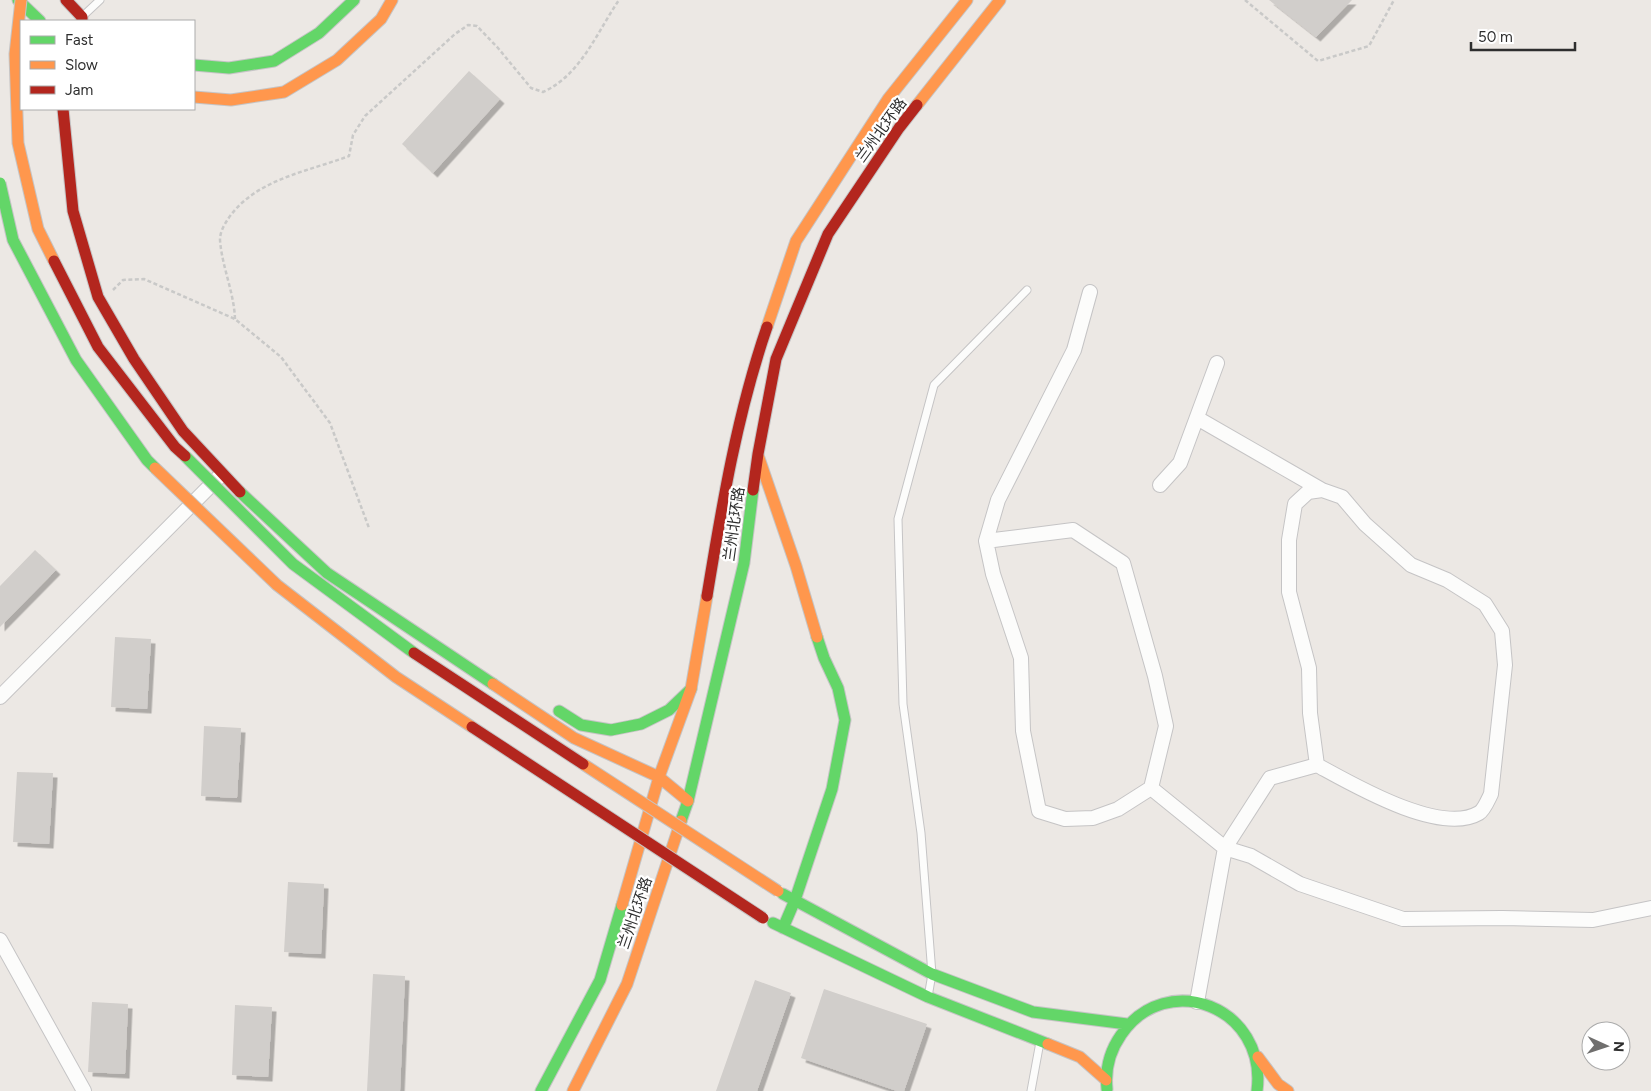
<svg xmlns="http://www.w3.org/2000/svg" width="1651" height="1091" font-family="Figtree,'Noto Sans SC',sans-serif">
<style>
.building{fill:#d1cecb;filter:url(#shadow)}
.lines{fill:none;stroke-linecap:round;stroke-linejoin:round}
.lane-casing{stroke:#c5c4c5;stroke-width:9}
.street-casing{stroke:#c5c4c5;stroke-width:16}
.fast-casing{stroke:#c5c4c5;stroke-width:13}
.slow-casing{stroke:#c5c4c5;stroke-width:13}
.jam-casing{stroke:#c5c4c5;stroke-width:13}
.path{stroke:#c9c9c8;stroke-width:2.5;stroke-dasharray:4 2.5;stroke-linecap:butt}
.lane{stroke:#fcfcfb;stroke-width:7}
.street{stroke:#fcfcfb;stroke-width:14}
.fast{stroke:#63d668;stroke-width:11}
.slow{stroke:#ff974d;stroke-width:11}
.jam{stroke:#b3261e;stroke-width:11}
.fast-bridge-casing{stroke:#c5c4c5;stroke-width:13;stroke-linecap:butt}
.slow-bridge-casing{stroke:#c5c4c5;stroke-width:13;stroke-linecap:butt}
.jam-bridge-casing{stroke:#c5c4c5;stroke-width:13;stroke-linecap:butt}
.fast-bridge{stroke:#63d668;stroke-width:11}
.slow-bridge{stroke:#ff974d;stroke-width:11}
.jam-bridge{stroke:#b3261e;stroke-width:11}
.labels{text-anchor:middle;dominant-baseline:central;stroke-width:4.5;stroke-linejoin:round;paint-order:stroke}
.street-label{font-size:15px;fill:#2e2e2e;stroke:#fff}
</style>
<defs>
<filter id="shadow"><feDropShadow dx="4.5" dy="4.5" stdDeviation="0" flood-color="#0004"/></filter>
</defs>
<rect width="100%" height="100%" fill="#ece8e4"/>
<path class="building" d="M1269 0H1352L1316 37Z
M469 71 500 99 433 173 402 144Z
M35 550 56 570 0 627V586Z
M115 637 151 639 147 709 111 707Z
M204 726 241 728 237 798 201 796Z
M17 772 53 773 49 844 13 842Z
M288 882 324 884 321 954 284 952Z
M373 974 405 976 400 1091H367Z
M755 980 791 993 757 1091H716Z
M824 989 927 1024 904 1091H897L801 1058Z
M92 1002 128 1004 125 1074 88 1072Z
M235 1005 272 1007 268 1077 232 1075Z"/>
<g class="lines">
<g class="lane-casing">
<path id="lane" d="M84 15 100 0
M928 997 932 974 921 833 903 704 898 519 934 385 1027 290
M1031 1091 1040 1042"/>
</g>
<g class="street-casing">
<path id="street" d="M1197 418 1322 490
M1160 485 1180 463 1217 363
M986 541 1073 530 1123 563 1155 676 1166 726 1151 788 1118 809 1093 818 1065 819 1039 811 1023 731 1021 658 993 574 986 541 998 500 1074 350 1090 292
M0 697 218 478
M1151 788 1225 848 1251 856 1300 884 1403 919 1502 918 1593 920 1651 908
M0 940 84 1091
M1197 1002 1225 848 1270 778 1317 765C1352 784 1440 836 1479 813 1484 810 1488 800 1491 794L1505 665 1502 631 1485 604 1447 580 1411 565 1365 524 1342 497 1322 490 1308 492 1295 504 1289 540V592L1309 668 1310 713 1317 765"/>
</g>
<g class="fast-casing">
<path id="fast" d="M18 0 40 21
M194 65 229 68 274 61 319 33 354 0
M240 492 327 573 493 684
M559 711 581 725 611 730 641 724 669 710 691 689
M681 821 688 801 744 563 753 490
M783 894 932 974 1033 1012 1127 1024
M773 923 928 997 1048 1044
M783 928 795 900 832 789 845 720 838 688 824 658 817 637
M1107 1089C1105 1069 1109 1052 1121 1035 1166 968 1268 1007 1257 1091
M541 1091 600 980 622 905"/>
</g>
<g class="slow-casing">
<path id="slow" d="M194 97 231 100 284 92 337 60 381 19 392 0
M917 105 1000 0
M767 327 796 241 888 99 967 0
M759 458 796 566 817 637
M493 684 574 738 659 777 688 801
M622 905 659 777 691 689 707 596
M1048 1044 1080 1057 1106 1080
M1258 1057 1278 1084 1288 1091
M573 1091 627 984 681 821"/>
</g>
<g class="jam-casing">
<path id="jam" d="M66 0 82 17V21
M63 109 73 211 98 297 134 359 183 431 240 492
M753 490 758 454 776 359 828 234 899 128 917 105
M707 596C722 505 737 414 767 327"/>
</g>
<path class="path" d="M1245 0 1318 61 1369 46 1394 0
M113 290 123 280 144 279 235 319 281 357 330 423 369 528
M235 319C234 292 222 267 220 240 220 232 224 225 228 219 255 179 307 172 349 156L353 135 365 116 455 34 468 25 477 26 498 48 531 88 543 92C581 75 597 32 619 0"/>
<use href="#lane" class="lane"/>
<use href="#street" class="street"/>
<use href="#fast" class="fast"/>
<use href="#slow" class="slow"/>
<use href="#jam" class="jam"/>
<g class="fast-bridge-casing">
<path id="fast-bridge" d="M0 183 13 240 76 360 147 460 155 468
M185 456 293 564 414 653"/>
</g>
<g class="slow-bridge-casing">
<path id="slow-bridge" d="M21 0 15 54 18 143 38 229 54 261
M155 468 277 585 396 677 472 727
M583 764 778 891"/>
</g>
<g class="jam-bridge-casing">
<path id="jam-bridge" d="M54 261 98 347 175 447 185 456
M414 653 583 764
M472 727 763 918"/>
</g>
<use href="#fast-bridge" class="fast-bridge"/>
<use href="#slow-bridge" class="slow-bridge"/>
<use href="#jam-bridge" class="jam-bridge"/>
</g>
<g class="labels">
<g class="street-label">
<text transform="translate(881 130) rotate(-54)">兰州北环路</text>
<text transform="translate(734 524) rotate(-82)">兰州北环路</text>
<text transform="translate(635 913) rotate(-71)">兰州北环路</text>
</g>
</g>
<rect x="20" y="20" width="175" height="90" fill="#ffffff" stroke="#ababab"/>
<rect x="30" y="36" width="25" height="8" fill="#63d668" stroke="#ababab"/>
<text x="65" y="45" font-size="15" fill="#2e2e2e">Fast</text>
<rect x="30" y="61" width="25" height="8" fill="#ff974d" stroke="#ababab"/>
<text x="65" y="70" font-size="15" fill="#2e2e2e">Slow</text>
<rect x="30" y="86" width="25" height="8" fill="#b3261e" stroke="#ababab"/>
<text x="65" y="95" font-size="15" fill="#2e2e2e">Jam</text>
<g transform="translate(1606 1046) rotate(93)"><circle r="24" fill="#ffffff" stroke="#ababab"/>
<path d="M0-4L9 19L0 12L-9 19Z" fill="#706f6e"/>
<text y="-8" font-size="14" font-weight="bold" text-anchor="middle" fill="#2e2e2e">N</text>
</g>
<path d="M1471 42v8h104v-8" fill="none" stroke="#2e2e2e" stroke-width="2.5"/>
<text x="1478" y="42" font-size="15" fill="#2e2e2e" stroke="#ffffff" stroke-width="4" paint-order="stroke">50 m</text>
</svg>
